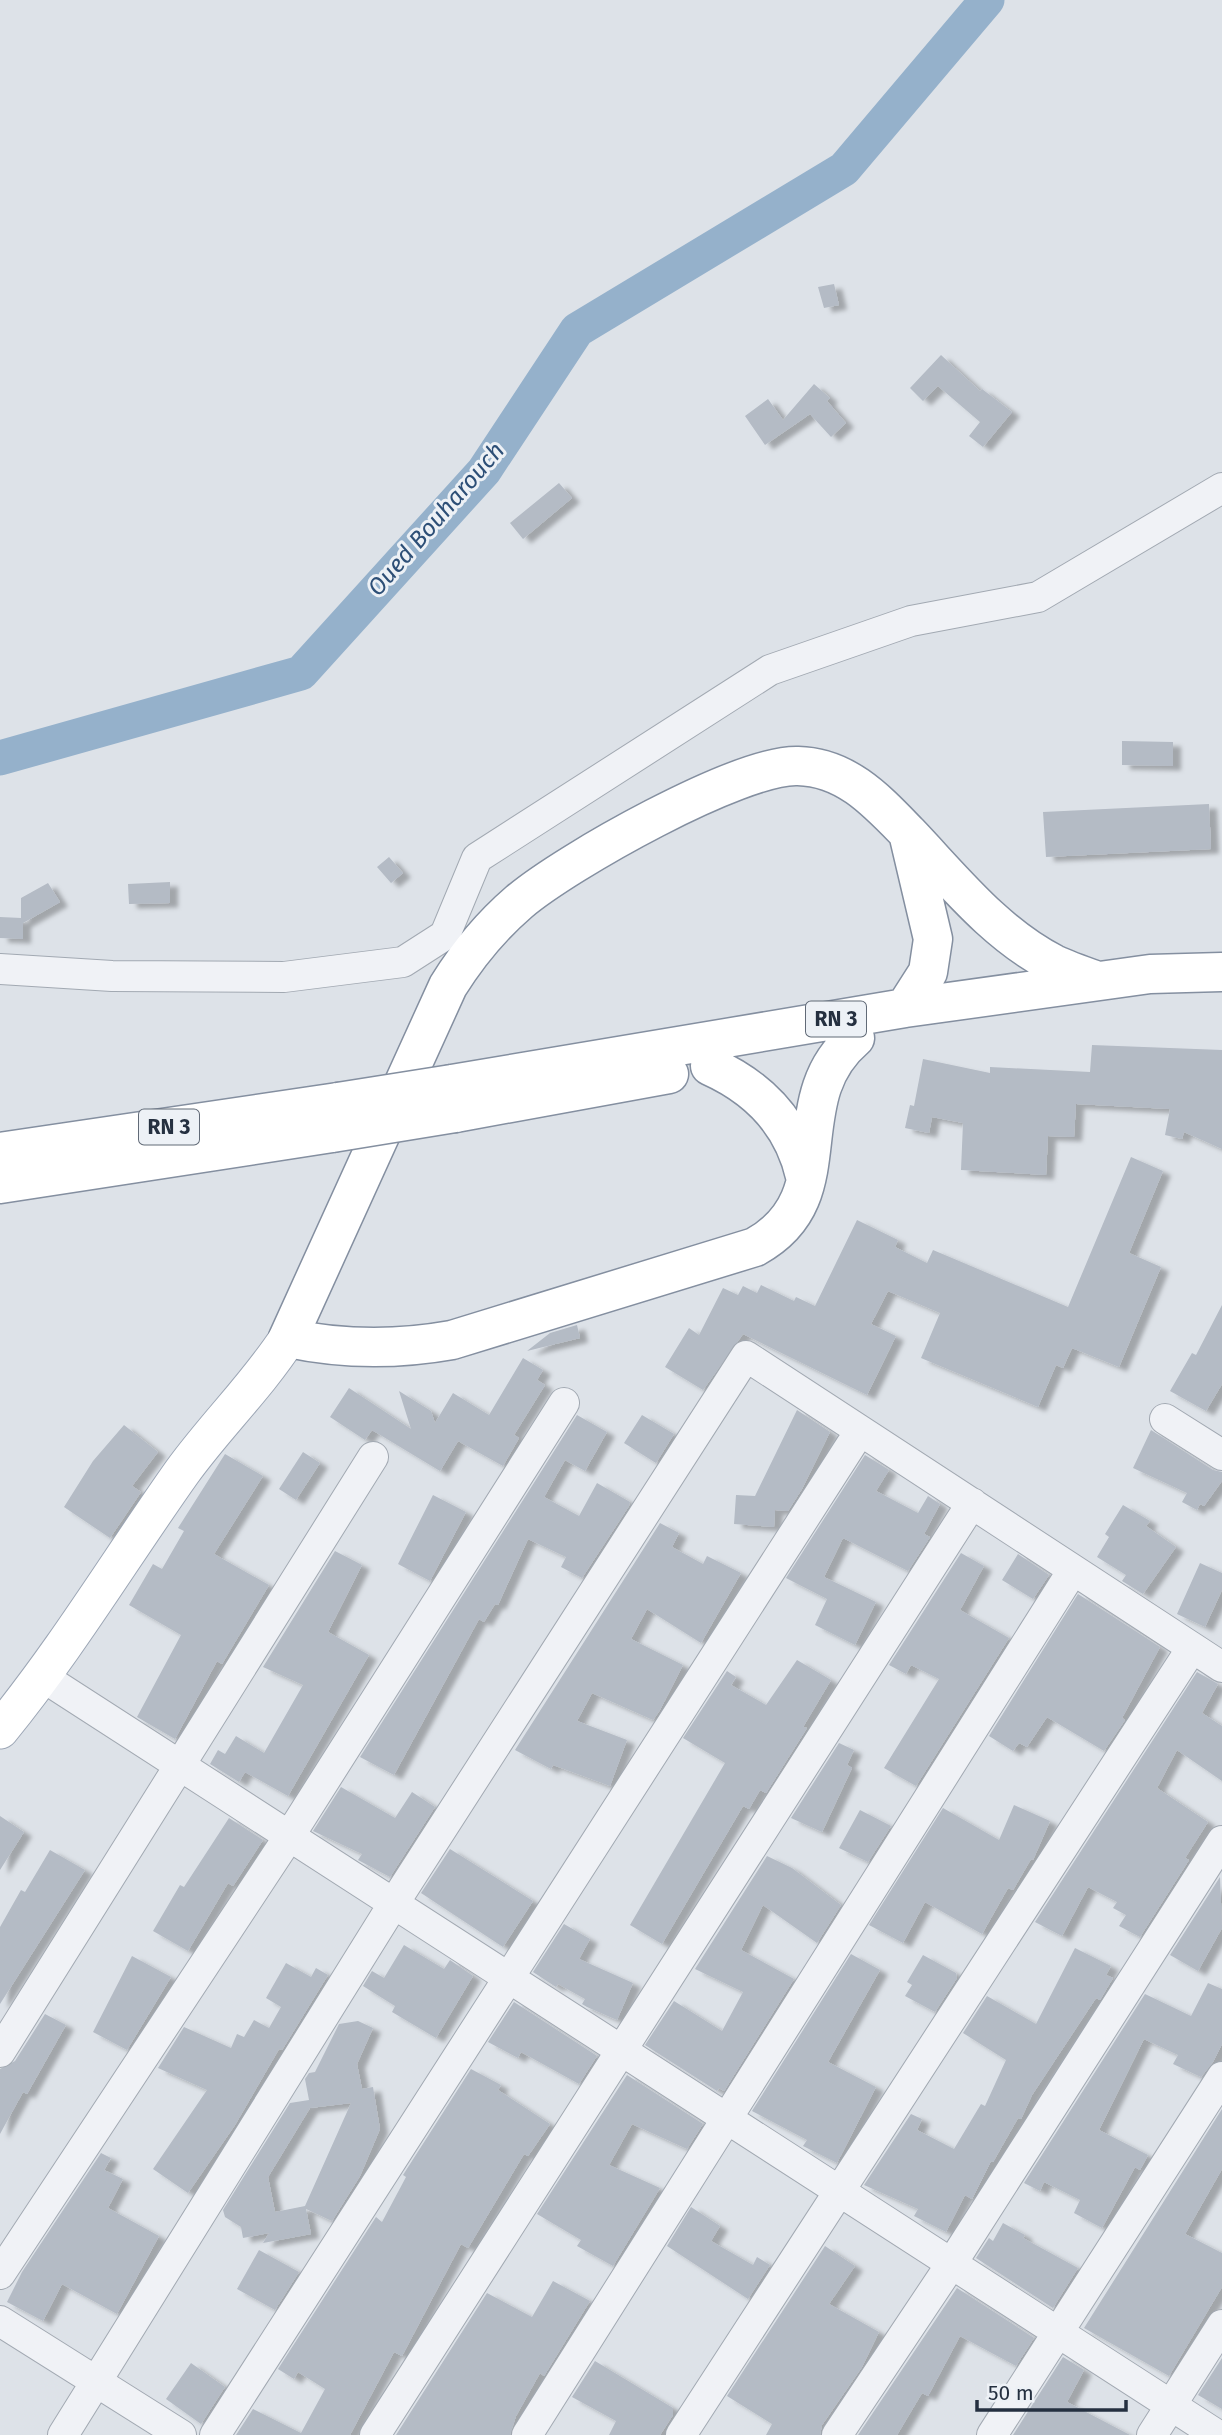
<svg xmlns="http://www.w3.org/2000/svg" width="1222" height="2435" font-family="'Fira Sans',sans-serif">
<style>
.lines{fill:none;stroke-linecap:round;stroke-linejoin:round}
.river{stroke:#95b1cb;stroke-width:35}
.building{fill:#b4bbc5;fill-rule:evenodd;filter:url(#shadow)}
.minor-casing{stroke:#a2a9b2;stroke-width:32}
.major-casing{stroke:#9ca6b5;stroke-width:39}
.highway-casing{stroke:#848fa0;stroke-width:41}
.minor{stroke:#f0f2f6;stroke-width:30}
.major{stroke:#fff;stroke-width:37}
.highway{stroke:#fff;stroke-width:38}
.highway-bridge-casing{stroke:#848fa0;stroke-width:41;stroke-linecap:butt}
.highway-bridge{stroke:#fff;stroke-width:38}
.labels{text-anchor:middle;dominant-baseline:central;stroke-width:6;stroke-linejoin:round;paint-order:stroke}
.shield{fill:#edf1f6;stroke:#616a77;stroke-width:2}
.shield-label{font-size:21px;font-weight:bold;fill:#253040}
.water-label{font-size:24px;font-style:italic;fill:#2d4f77;stroke:#edf1f6}
</style>
<defs>
<filter id="shadow"><feDropShadow dx="8" dy="4.5" stdDeviation="2" flood-color="#0004"/></filter>
</defs>
<rect width="100%" height="100%" fill="#dde2e8"/>
<g class="lines">
<path class="river" d="M0 758 301 673 484 471 577 330 844 169 987 0"/>
</g>
<path class="building" d="M834 284 839 305 824 308 818 287Z
M941 355 980 391 982 389 1012 412 983 447 969 436 980 422 938 386 923 401 910 388Z
M814 384 830 398 827 401 846 423 831 437 810 414 765 445 745 416 768 399 783 420Z
M559 483 572 498 523 539 510 523Z
M1122 741 1173 742V766L1122 765Z
M1209 804 1211 849 1046 857 1043 812Z
M389 857 403 873 391 883 377 867Z
M170 882V903L129 904 128 884Z
M48 883 60 902 23 923V939L0 938V917L21 918V898Z
M1092 1045 1222 1050V1149L1184 1132 1182 1139 1165 1135 1170 1109 1076 1104 1074 1137 1048 1136 1046 1175 961 1170 963 1123 932 1117 929 1133 905 1128 910 1105 914 1106 923 1059 990 1073V1067L1090 1072Z
M1131 1157 1163 1171 1129 1253 1161 1267 1119 1367 1072 1348 1063 1368 1056 1365 1038 1407 921 1358 940 1313 888 1291 871 1324 896 1336 867 1395 743 1334 703 1390 665 1367 689 1328 699 1335 723 1288 738 1295 743 1286 757 1293 761 1285 794 1301 796 1297 815 1306 857 1220 898 1240 895 1247 927 1263 933 1250 1068 1307Z
M1222 1305V1384L1206 1411 1170 1391 1192 1353 1196 1355Z
M577 1325 580 1338 527 1351 550 1333Z
M523 1358 543 1370 537 1380 545 1385 514 1435 519 1438 503 1466 458 1441 440 1471 372 1430 365 1440 330 1417 349 1388 411 1429 399 1391 431 1411 435 1423 453 1393 489 1415Z
M797 1410 830 1432 802 1489 788 1511 775 1510 774 1527 734 1524 736 1495 755 1496Z
M577 1415 607 1432 585 1471 565 1460 544 1497 579 1516 597 1483 630 1502 629 1506 582 1578 561 1567 566 1557 528 1539 498 1605 495 1604 484 1622 479 1619 394 1775 360 1757Z
M642 1415 674 1434 656 1463 624 1443Z
M124 1425 158 1452 132 1486 141 1492 110 1538 64 1507 93 1461Z
M1151 1430 1213 1470 1222 1472V1481L1204 1506 1200 1504 1197 1510 1182 1502 1187 1493 1133 1468Z
M303 1452 320 1463 296 1500 279 1489Z
M225 1454 263 1476 214 1554 269 1585 222 1664 217 1661 175 1739 137 1717 181 1635 129 1605 153 1564 162 1569 184 1531 178 1528Z
M865 1455 889 1470 876 1491 918 1513 928 1496 940 1504 924 1534 930 1537 908 1571 843 1538 824 1577 876 1602 855 1645 815 1625 827 1599 786 1578Z
M433 1495 466 1512 430 1581 398 1564Z
M1123 1505 1150 1521 1146 1526 1176 1547 1143 1594 1122 1581 1126 1575 1097 1557 1109 1537 1105 1534Z
M660 1523 679 1533 672 1547 703 1564 707 1556 741 1573 701 1643 647 1609 631 1639 683 1665 660 1710 653 1720 592 1693 577 1721 627 1740 610 1786 553 1765 551 1769 515 1750Z
M335 1551 362 1565 328 1632 369 1655 288 1796 245 1772 239 1782 210 1764 218 1750 225 1754 236 1736 264 1753 303 1685 263 1667Z
M961 1553 984 1566 960 1610 1009 1638 916 1786 884 1768 939 1679 911 1665 906 1674 889 1665Z
M1018 1554 1049 1575 1033 1599 1002 1580Z
M1200 1563 1222 1573V1590L1205 1627 1177 1614Z
M1078 1594 1160 1647 1122 1718 1125 1720 1104 1751 1047 1717 1027 1747 1019 1743 1013 1751 989 1736Z
M797 1660 831 1680 803 1727 807 1728 766 1793 760 1790 749 1809 743 1806 662 1944 630 1925 725 1763 683 1738 727 1671 736 1677 731 1685 766 1705Z
M1197 1672 1218 1684 1202 1713 1222 1726V1781L1177 1750 1157 1788 1208 1822 1185 1858 1189 1860 1140 1937 1119 1926 1126 1915 1113 1908 1117 1902 1088 1887 1062 1936 1035 1922Z
M839 1743 854 1750 847 1765 852 1768 822 1832 791 1818Z
M341 1787 395 1818 412 1792 435 1807 390 1877 358 1860 362 1854 313 1831Z
M1014 1805 1050 1821 1033 1860 1031 1859 1013 1890 1008 1888 982 1934 925 1902 903 1943 869 1925 943 1808 999 1840Z
M860 1810 891 1826 868 1862 839 1848Z
M0 1816 24 1832 0 1870Z
M229 1818 263 1840 233 1886 228 1883 188 1951 153 1931 180 1885 184 1887Z
M450 1849 533 1901 503 1947 421 1893Z
M50 1850 85 1870 0 2004V1927L21 1890 25 1892Z
M767 1856 792 1868 841 1905 817 1943 763 1905 741 1950 794 1979 724 2091 719 2088 717 2091 645 2045 674 2001 722 2031 743 1992 695 1969Z
M1220 1877 1222 1928 1198 1971 1170 1955Z
M564 1924 590 1939 579 1959 633 1983 617 2020 587 2007 582 2004 585 1999 558 1984 556 1987 533 1972Z
M404 1945 444 1969 450 1960 473 1976 436 2038 392 2012 395 2006 363 1986 372 1971 384 1978Z
M1075 1948 1111 1966 1106 1975 1113 1978 1100 2000 1096 1998 1032 2095 1021 2119 1018 2118 993 2162 991 2161 972 2199 965 2195 946 2232 914 2216 918 2209 864 2185 911 2114 922 2119 917 2130 954 2149 981 2104 985 2106 1006 2060 963 2033 987 1996 1036 2024Z
M851 1954 880 1970 828 2062 876 2087 837 2163 803 2146 807 2140 752 2111Z
M923 1955 956 1973 957 1978 935 2012 905 1996 912 1985 907 1982Z
M132 1956 171 1977 127 2050 93 2032Z
M286 1963 311 1977 316 1968 328 1975 282 2050 279 2049 235 2125 188 2193 153 2169 207 2090 158 2068 184 2027 231 2048 237 2034 244 2037 254 2020 269 2028 281 2007 266 1998Z
M1208 1983 1222 1989V2044L1213 2062 1201 2077 1173 2064 1178 2055 1144 2039 1099 2130 1148 2155 1140 2170 1135 2167 1102 2228 1074 2213 1080 2200 1044 2182 1040 2191 1024 2183 1145 1994 1191 2016Z
M514 2002 597 2056 579 2084 521 2052 518 2058 488 2042Z
M45 2014 66 2025 27 2094 23 2092 0 2134V2069L15 2061Z
M358 2021 373 2028 357 2064 362 2089 373 2087 380 2129 360 2176 332 2221 306 2209 311 2234 263 2243 269 2233 243 2238 241 2227 225 2217 223 2210 290 2103 309 2100 305 2079 309 2073 315 2072 339 2024ZM351 2103 305 2206 275 2212 268 2177 310 2108Z
M471 2069 501 2085 498 2090 550 2124 528 2156 524 2154 468 2248 461 2244 402 2356 394 2352 350 2435H236L253 2409 301 2433 325 2389 298 2372 294 2379 278 2369 376 2217 382 2222 406 2177 403 2175Z
M627 2075 703 2124 687 2149 632 2124 609 2165 660 2188 613 2266 577 2246 581 2240 537 2214Z
M1222 2109V2169L1185 2234 1222 2253V2287L1169 2376 1084 2328Z
M101 2153 111 2158 104 2170 123 2179 108 2208 159 2236 117 2314 62 2284 43 2321 7 2302 22 2272Z
M691 2207 720 2226 711 2241 753 2265 757 2257 770 2265 748 2299 667 2246Z
M1003 2223 1025 2235 1023 2238 1078 2268 1053 2308 976 2258 989 2238 993 2241Z
M825 2246 855 2266 829 2304 879 2332 862 2367 822 2425 820 2435H766L772 2424 727 2396Z
M259 2250 299 2272 275 2310 237 2289Z
M553 2281 590 2301 544 2376 540 2373 516 2416 510 2435H396L487 2293 532 2317Z
M957 2288 1034 2338 1016 2366 960 2336 928 2396 922 2393 897 2435H858Z
M1063 2357 1084 2370 1067 2402 1130 2435H1013Z
M1222 2358V2409L1198 2395Z
M595 2361 673 2408V2415L660 2435H609L616 2421 572 2397Z
M191 2363 225 2387 201 2424 166 2399Z"/>
<g class="lines">
<g class="minor-casing">
<path id="minor" d="M0 969 112 976 284 977 403 962 445 935 477 858 770 670 911 621 1038 597 1222 488
M1165 1419 1222 1455
M43 1677 1217 2435
M0 2052 373 1457
M0 2274 290 1835 564 1403
M0 2321 181 2435
M63 2435 394 1903 746 1356 1222 1667
M215 2435 860 1431
M375 2435 972 1503
M527 2435 1073 1570
M681 2435 1192 1648
M837 2435 952 2263 1222 1841
M992 2435 1222 2077
M1152 2435 1222 2325"/>
</g>
<g class="major-casing">
<path id="major" d="M0 1730C67 1648 121 1558 182 1472 216 1425 257 1386 288 1338"/>
</g>
<g class="highway-casing">
<path id="highway" d="M905 1008 928 972 933 939 908 833C952 879 995 934 1054 964 1067 970 1081 975 1095 980
M855 1038C781 1101 846 1197 755 1247L452 1340C396 1350 344 1350 288 1338L448 986C468 954 490 927 519 902 566 862 740 764 798 766 846 767 877 801 908 833
M710 1066C759 1088 793 1123 805 1176
M452 1084 905 1008 1150 974 1222 972
M455 1113 669 1074
M0 1152 338 1102
M0 1184 332 1133"/>
</g>
<use href="#minor" class="minor"/>
<use href="#major" class="major"/>
<use href="#highway" class="highway"/>
<g class="highway-bridge-casing">
<path id="highway-bridge" d="M338 1102 452 1084
M332 1133 455 1113"/>
</g>
<use href="#highway-bridge" class="highway-bridge"/>
</g>
<g class="labels">
<g class="shield">
<rect x="806" y="1001.5" width="60" height="35" rx="5"/>
<rect x="139" y="1109.5" width="60" height="35" rx="5"/>
</g>
<g class="shield-label">
<text x="836" y="1019">RN 3</text>
<text x="169" y="1127">RN 3</text>
</g>
<g class="water-label">
<text transform="translate(436 519) rotate(-49)">Oued Bouharouch</text>
</g>
</g>
<path d="M977 2400v10h149v-10" fill="none" stroke="#253040" stroke-width="3.5"/>
<text x="988" y="2400" font-size="21" fill="#253040" stroke="#edf1f6" stroke-width="5" paint-order="stroke">50 m</text>
</svg>
